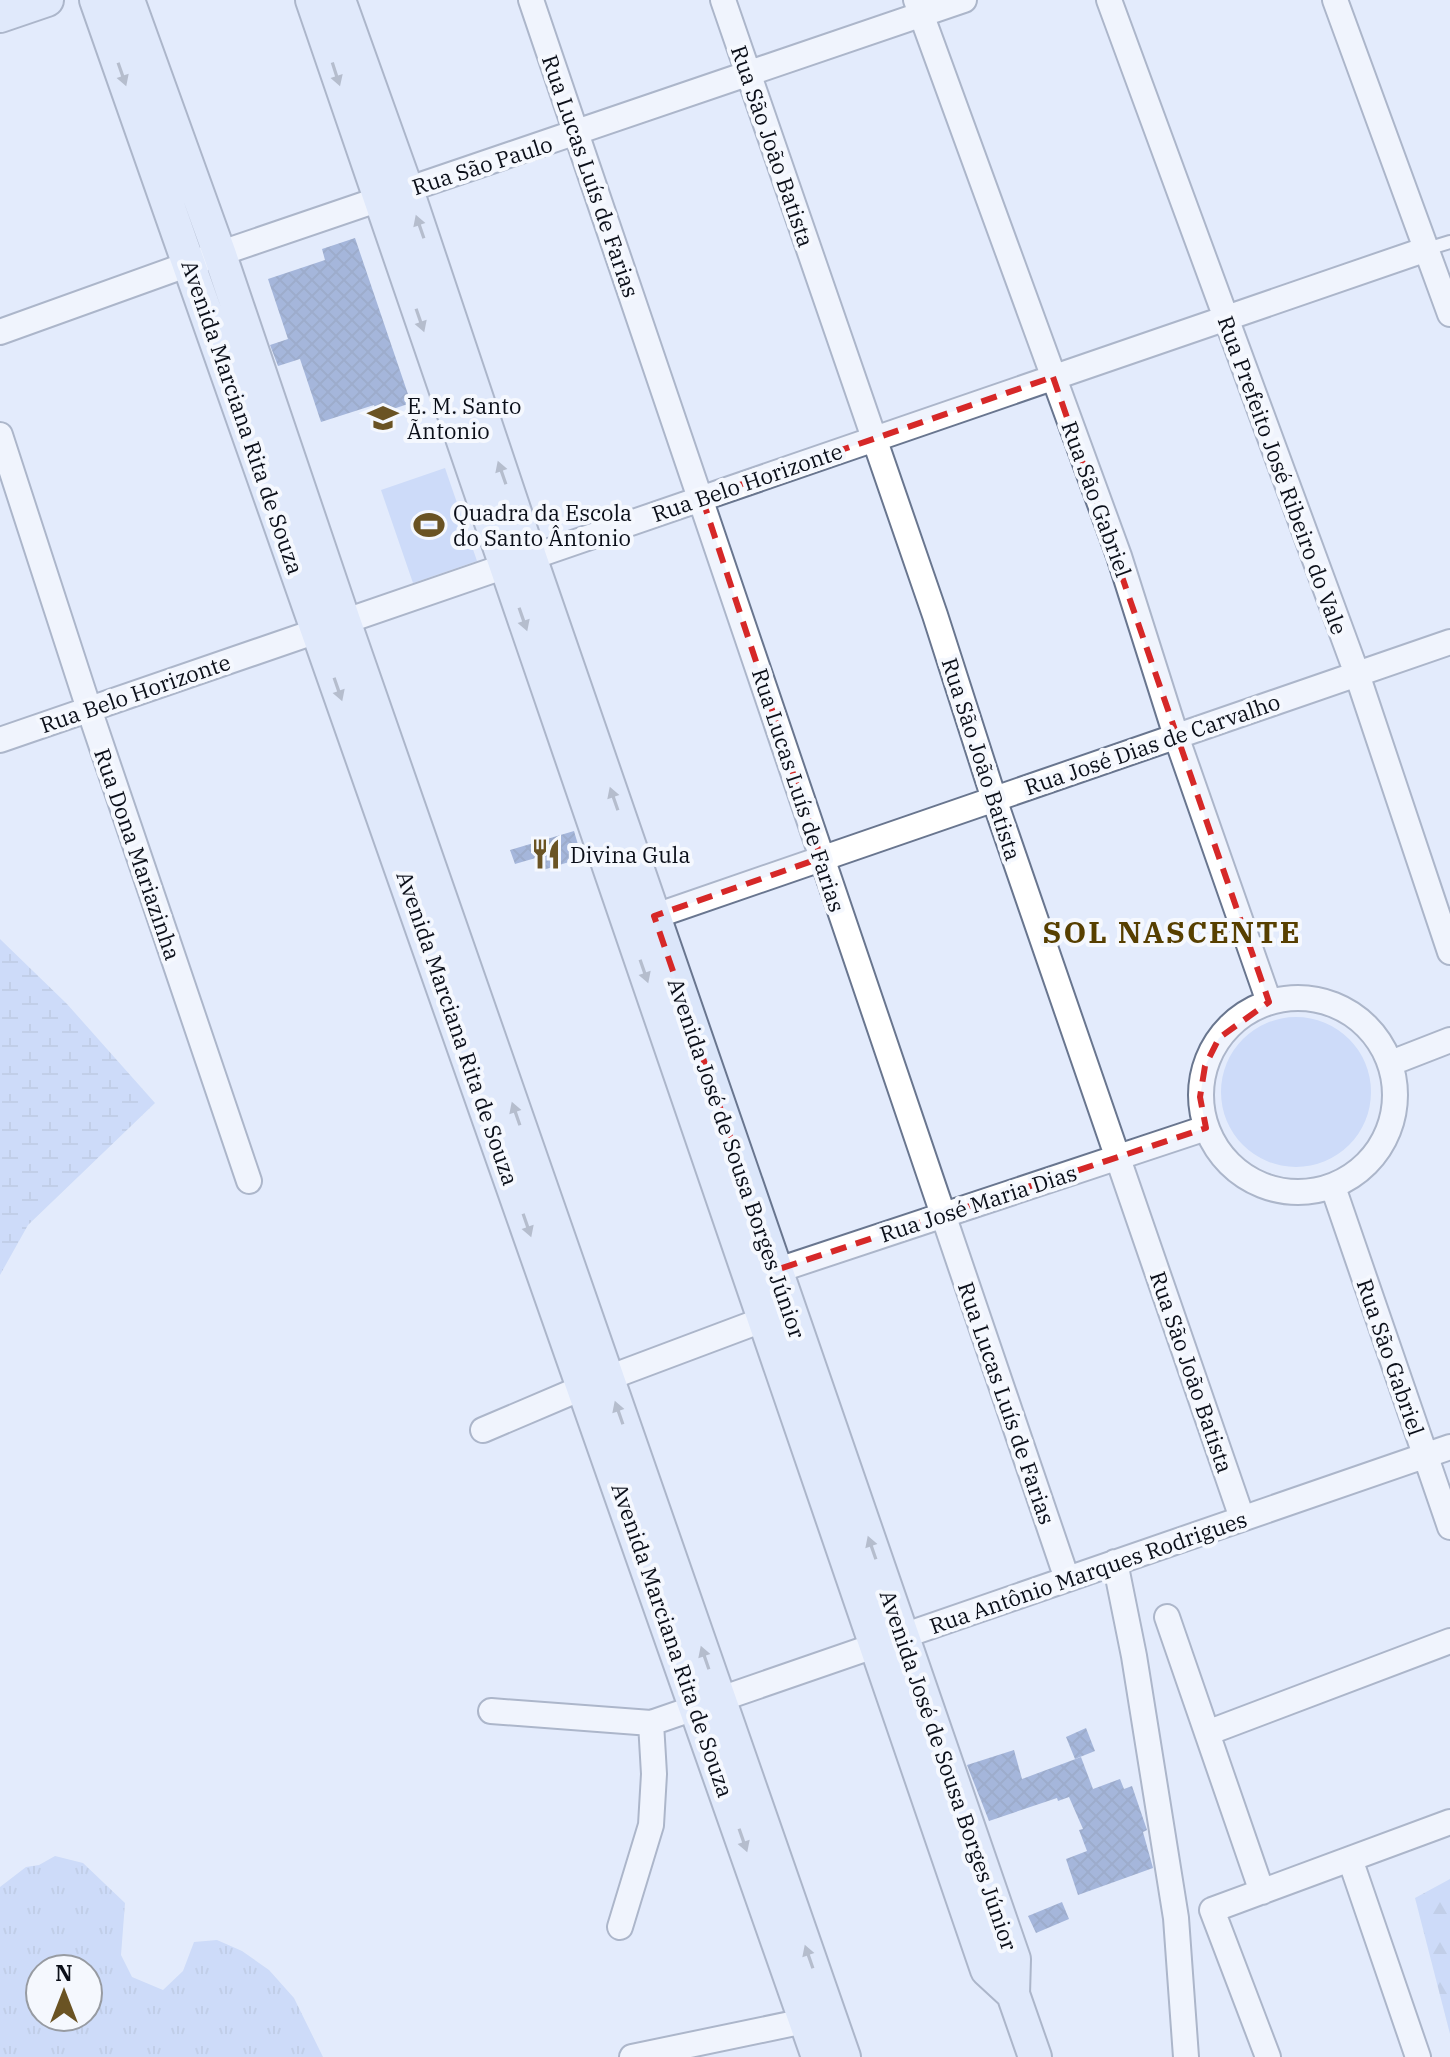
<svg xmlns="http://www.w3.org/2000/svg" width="1450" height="2057" font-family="'IBM Plex Serif',serif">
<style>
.grass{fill:url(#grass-tufts);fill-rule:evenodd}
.forest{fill:url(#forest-firs)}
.wetland{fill:url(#wetland-marsh)}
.park{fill:#b1c8f5}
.building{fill:url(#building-cross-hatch)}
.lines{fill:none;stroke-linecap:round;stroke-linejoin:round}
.lane-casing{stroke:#69768f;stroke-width:16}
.street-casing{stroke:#69768f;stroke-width:28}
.secondary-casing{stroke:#69768f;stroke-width:36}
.lane{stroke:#fff;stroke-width:12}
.street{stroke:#fff;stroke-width:24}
.secondary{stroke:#dbe6fa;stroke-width:32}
.oneway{fill:#7d8595}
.marked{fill:none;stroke:#d62828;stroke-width:6;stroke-dasharray:16 10;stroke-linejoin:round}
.labels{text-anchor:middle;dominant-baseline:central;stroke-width:8;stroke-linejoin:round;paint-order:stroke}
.street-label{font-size:22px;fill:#0b0f19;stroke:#f5f8fe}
.poi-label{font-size:22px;fill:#0b0f19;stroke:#f5f8fe;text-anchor:start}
.district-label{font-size:30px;font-weight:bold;letter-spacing:2px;fill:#573f00;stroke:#f5f8fe}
</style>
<defs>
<pattern id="grass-tufts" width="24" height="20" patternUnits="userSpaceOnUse" patternTransform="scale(2)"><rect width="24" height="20" fill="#b1c8f5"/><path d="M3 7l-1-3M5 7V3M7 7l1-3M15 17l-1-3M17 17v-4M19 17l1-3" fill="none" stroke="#97abd1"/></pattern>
<pattern id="forest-firs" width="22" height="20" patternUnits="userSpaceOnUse" patternTransform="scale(2)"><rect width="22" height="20" fill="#b1c8f5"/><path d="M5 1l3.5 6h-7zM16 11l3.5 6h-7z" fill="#97abd1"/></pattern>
<pattern id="wetland-marsh" width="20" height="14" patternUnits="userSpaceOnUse" patternTransform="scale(2)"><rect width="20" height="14" fill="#b1c8f5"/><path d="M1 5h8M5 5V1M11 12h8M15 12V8" fill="none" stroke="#97abd1"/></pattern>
<pattern id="building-cross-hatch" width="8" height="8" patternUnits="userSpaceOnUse" patternTransform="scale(2)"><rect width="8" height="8" fill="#5977b4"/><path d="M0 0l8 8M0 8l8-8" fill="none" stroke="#486092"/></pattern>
</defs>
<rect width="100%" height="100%" fill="#e3ebfc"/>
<path class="grass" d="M55 1856 83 1863 125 1903 121 1955 132 1977 163 1990 183 1971 194 1942 217 1940 242 1951 269 1970 294 1998 323 2057H0V1887L26 1867 39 1865ZM40 1969H88V2017H40Z"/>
<path class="forest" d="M1450 1879V2034L1415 1898Z"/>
<path class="wetland" d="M0 939 67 1004 155 1103 28 1225 0 1275Z"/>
<path class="park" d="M445 468 477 561 413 583 381 490Z
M1221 1092a75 75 0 1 1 150 0a75 75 0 1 1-150 0Z"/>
<path class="building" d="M355 238 411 403 378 414 374 405 321 422 300 359 278 366 270 345 288 339 268 279 325 260 322 249Z
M574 831 582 858 543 870 539 857 515 864 510 850Z
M1086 1728 1095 1751 1075 1759 1066 1737Z
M1014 1750 1022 1779 1081 1757 1093 1789 1120 1779 1124 1789 1132 1786 1146 1827 1147 1830 1143 1832 1153 1868 1078 1895 1066 1859 1087 1851 1079 1830 1083 1829 1069 1797 1058 1801 1057 1798 989 1821 967 1765Z
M1062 1902 1069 1919 1036 1933 1028 1916Z"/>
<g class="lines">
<g class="lane-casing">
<path id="lane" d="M1427 249 1450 242"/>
</g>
<g class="street-casing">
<path id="street" d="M531 0C712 525 887 1053 1067 1579
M723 0 935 615 994 799 1242 1518
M916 0 1119 556 1176 736 1269 1002
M1109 0 1357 674 1450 952
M1335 0 1450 314
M0 332 189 264 964 0
M0 435 89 709 249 1181
M0 740 1427 249
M638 922 1450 642
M1201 1095a97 97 0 1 1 194 0a97 97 0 1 1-194 0Z
M1391 1063 1450 1040
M1333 1187 1450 1527
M760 1276 1206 1128
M483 1430 584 1387 765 1319
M1115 1562 1134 1656 1176 1918 1186 2057
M1167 1617 1262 1892
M491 1711 651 1723 1450 1447
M1207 1733 1450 1641
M1350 1859 1418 2057
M620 1927 651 1825 654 1774 651 1723
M632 2057 819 2018
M1268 2057 1212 1910 1450 1822"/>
</g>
<g class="secondary-casing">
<path id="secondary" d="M96 0 818 2057
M128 0 220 255 344 621 844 2057
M312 0 987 1970 1013 1994
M339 0 407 190 530 557 1014 1959 1013 1994 1035 2057
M0 16 47 0"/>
</g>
<use href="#lane" class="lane"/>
<use href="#street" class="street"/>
<use href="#secondary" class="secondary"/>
</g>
<defs><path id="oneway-solid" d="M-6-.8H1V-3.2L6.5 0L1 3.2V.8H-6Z" transform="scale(2)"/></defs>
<g class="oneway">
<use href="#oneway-solid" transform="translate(122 74) rotate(71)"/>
<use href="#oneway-solid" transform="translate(336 74) rotate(72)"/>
<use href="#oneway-solid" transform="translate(420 227) rotate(-109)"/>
<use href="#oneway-solid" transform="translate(420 320) rotate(71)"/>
<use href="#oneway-solid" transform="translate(502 473) rotate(-109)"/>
<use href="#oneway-solid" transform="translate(523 619) rotate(71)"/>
<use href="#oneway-solid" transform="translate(338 689) rotate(71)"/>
<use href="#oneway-solid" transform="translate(614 799) rotate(-109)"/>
<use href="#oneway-solid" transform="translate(644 971) rotate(71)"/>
<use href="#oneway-solid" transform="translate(516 1114) rotate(-109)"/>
<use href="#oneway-solid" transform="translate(527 1225) rotate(71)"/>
<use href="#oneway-solid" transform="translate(619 1413) rotate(-109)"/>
<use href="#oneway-solid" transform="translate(872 1548) rotate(-109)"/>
<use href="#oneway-solid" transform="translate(705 1658) rotate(-109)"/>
<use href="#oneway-solid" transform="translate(743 1840) rotate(71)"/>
<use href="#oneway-solid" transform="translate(809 1957) rotate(-109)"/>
</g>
<path d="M0 0H1450V2057H0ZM1053 377 1269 1002 1219 1038 1205 1066 1200 1097 1206 1128 776 1270 654 916 821 858 702 498Z" fill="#e3ebfc" fill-opacity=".55" fill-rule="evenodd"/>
<path class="marked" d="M1053 377 1269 1002 1219 1038 1205 1066 1200 1097 1206 1128 776 1270 654 916 821 858 702 498Z"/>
<defs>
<g id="school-bare" transform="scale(2.4)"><path d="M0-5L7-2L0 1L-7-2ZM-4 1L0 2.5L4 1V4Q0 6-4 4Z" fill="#6a5323" stroke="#f5f8fe" stroke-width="2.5" paint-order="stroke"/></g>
<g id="stadium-bare" transform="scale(2.4)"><path d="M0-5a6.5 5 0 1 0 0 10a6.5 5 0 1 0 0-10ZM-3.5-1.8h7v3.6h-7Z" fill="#6a5323" stroke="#f5f8fe" stroke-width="2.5" paint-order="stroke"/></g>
<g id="restaurant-bare" transform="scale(2.4)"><path d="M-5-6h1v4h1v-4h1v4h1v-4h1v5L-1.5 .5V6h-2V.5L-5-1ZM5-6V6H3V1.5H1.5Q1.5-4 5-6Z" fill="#6a5323" stroke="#f5f8fe" stroke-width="2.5" paint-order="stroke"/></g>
</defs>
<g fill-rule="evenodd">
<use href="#school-bare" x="383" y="418"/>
<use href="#stadium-bare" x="429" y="525"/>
<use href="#restaurant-bare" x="546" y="854"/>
</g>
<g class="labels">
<g class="street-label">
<text transform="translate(773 146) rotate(71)">Rua São João Batista</text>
<text transform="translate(482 165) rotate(-18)">Rua São Paulo</text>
<text transform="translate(591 176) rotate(71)">Rua Lucas Luís de Farias</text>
<text transform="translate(243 417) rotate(71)">Avenida Marciana Rita de Souza</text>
<text transform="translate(1283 475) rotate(70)">Rua Prefeito José Ribeiro do Vale</text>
<text transform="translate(747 482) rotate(-19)">Rua Belo Horizonte</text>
<text transform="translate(1097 499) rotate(70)">Rua São Gabriel</text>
<text transform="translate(135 693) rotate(-19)">Rua Belo Horizonte</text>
<text transform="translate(1152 744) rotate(-19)">Rua José Dias de Carvalho</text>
<text transform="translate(982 759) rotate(72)">Rua São João Batista</text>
<text transform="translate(799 790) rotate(72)">Rua Lucas Luís de Farias</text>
<text transform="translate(138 854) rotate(71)">Rua Dona Mariazinha</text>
<text transform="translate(458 1028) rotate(71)">Avenida Marciana Rita de Souza</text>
<text transform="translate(737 1158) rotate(71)">Avenida José de Sousa Borges Júnior</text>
<text transform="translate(978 1203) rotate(-18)">Rua José Maria Dias</text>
<text transform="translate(1391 1357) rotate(71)">Rua São Gabriel</text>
<text transform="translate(1192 1372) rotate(71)">Rua São João Batista</text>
<text transform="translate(1007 1403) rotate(71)">Rua Lucas Luís de Farias</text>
<text transform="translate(1088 1572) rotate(-19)">Rua Antônio Marques Rodrigues</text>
<text transform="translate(673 1640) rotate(71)">Avenida Marciana Rita de Souza</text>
<text transform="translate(949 1770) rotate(71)">Avenida José de Sousa Borges Júnior</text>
</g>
<g class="poi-label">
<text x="407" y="405">E. M. Santo<tspan x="407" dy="25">Ãntonio</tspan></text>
<text x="453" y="512">Quadra da Escola<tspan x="453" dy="25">do Santo Ântonio</tspan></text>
<text x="570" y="854">Divina Gula</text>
</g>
<g class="district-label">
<text x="1172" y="931">SOL NASCENTE</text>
</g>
</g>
<g transform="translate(64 1993)"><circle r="38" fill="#f5f8fe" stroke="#979ba2" stroke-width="2"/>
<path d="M0-6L14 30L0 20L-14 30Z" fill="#6a5323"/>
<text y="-12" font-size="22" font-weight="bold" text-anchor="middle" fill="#0b0f19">N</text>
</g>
</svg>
